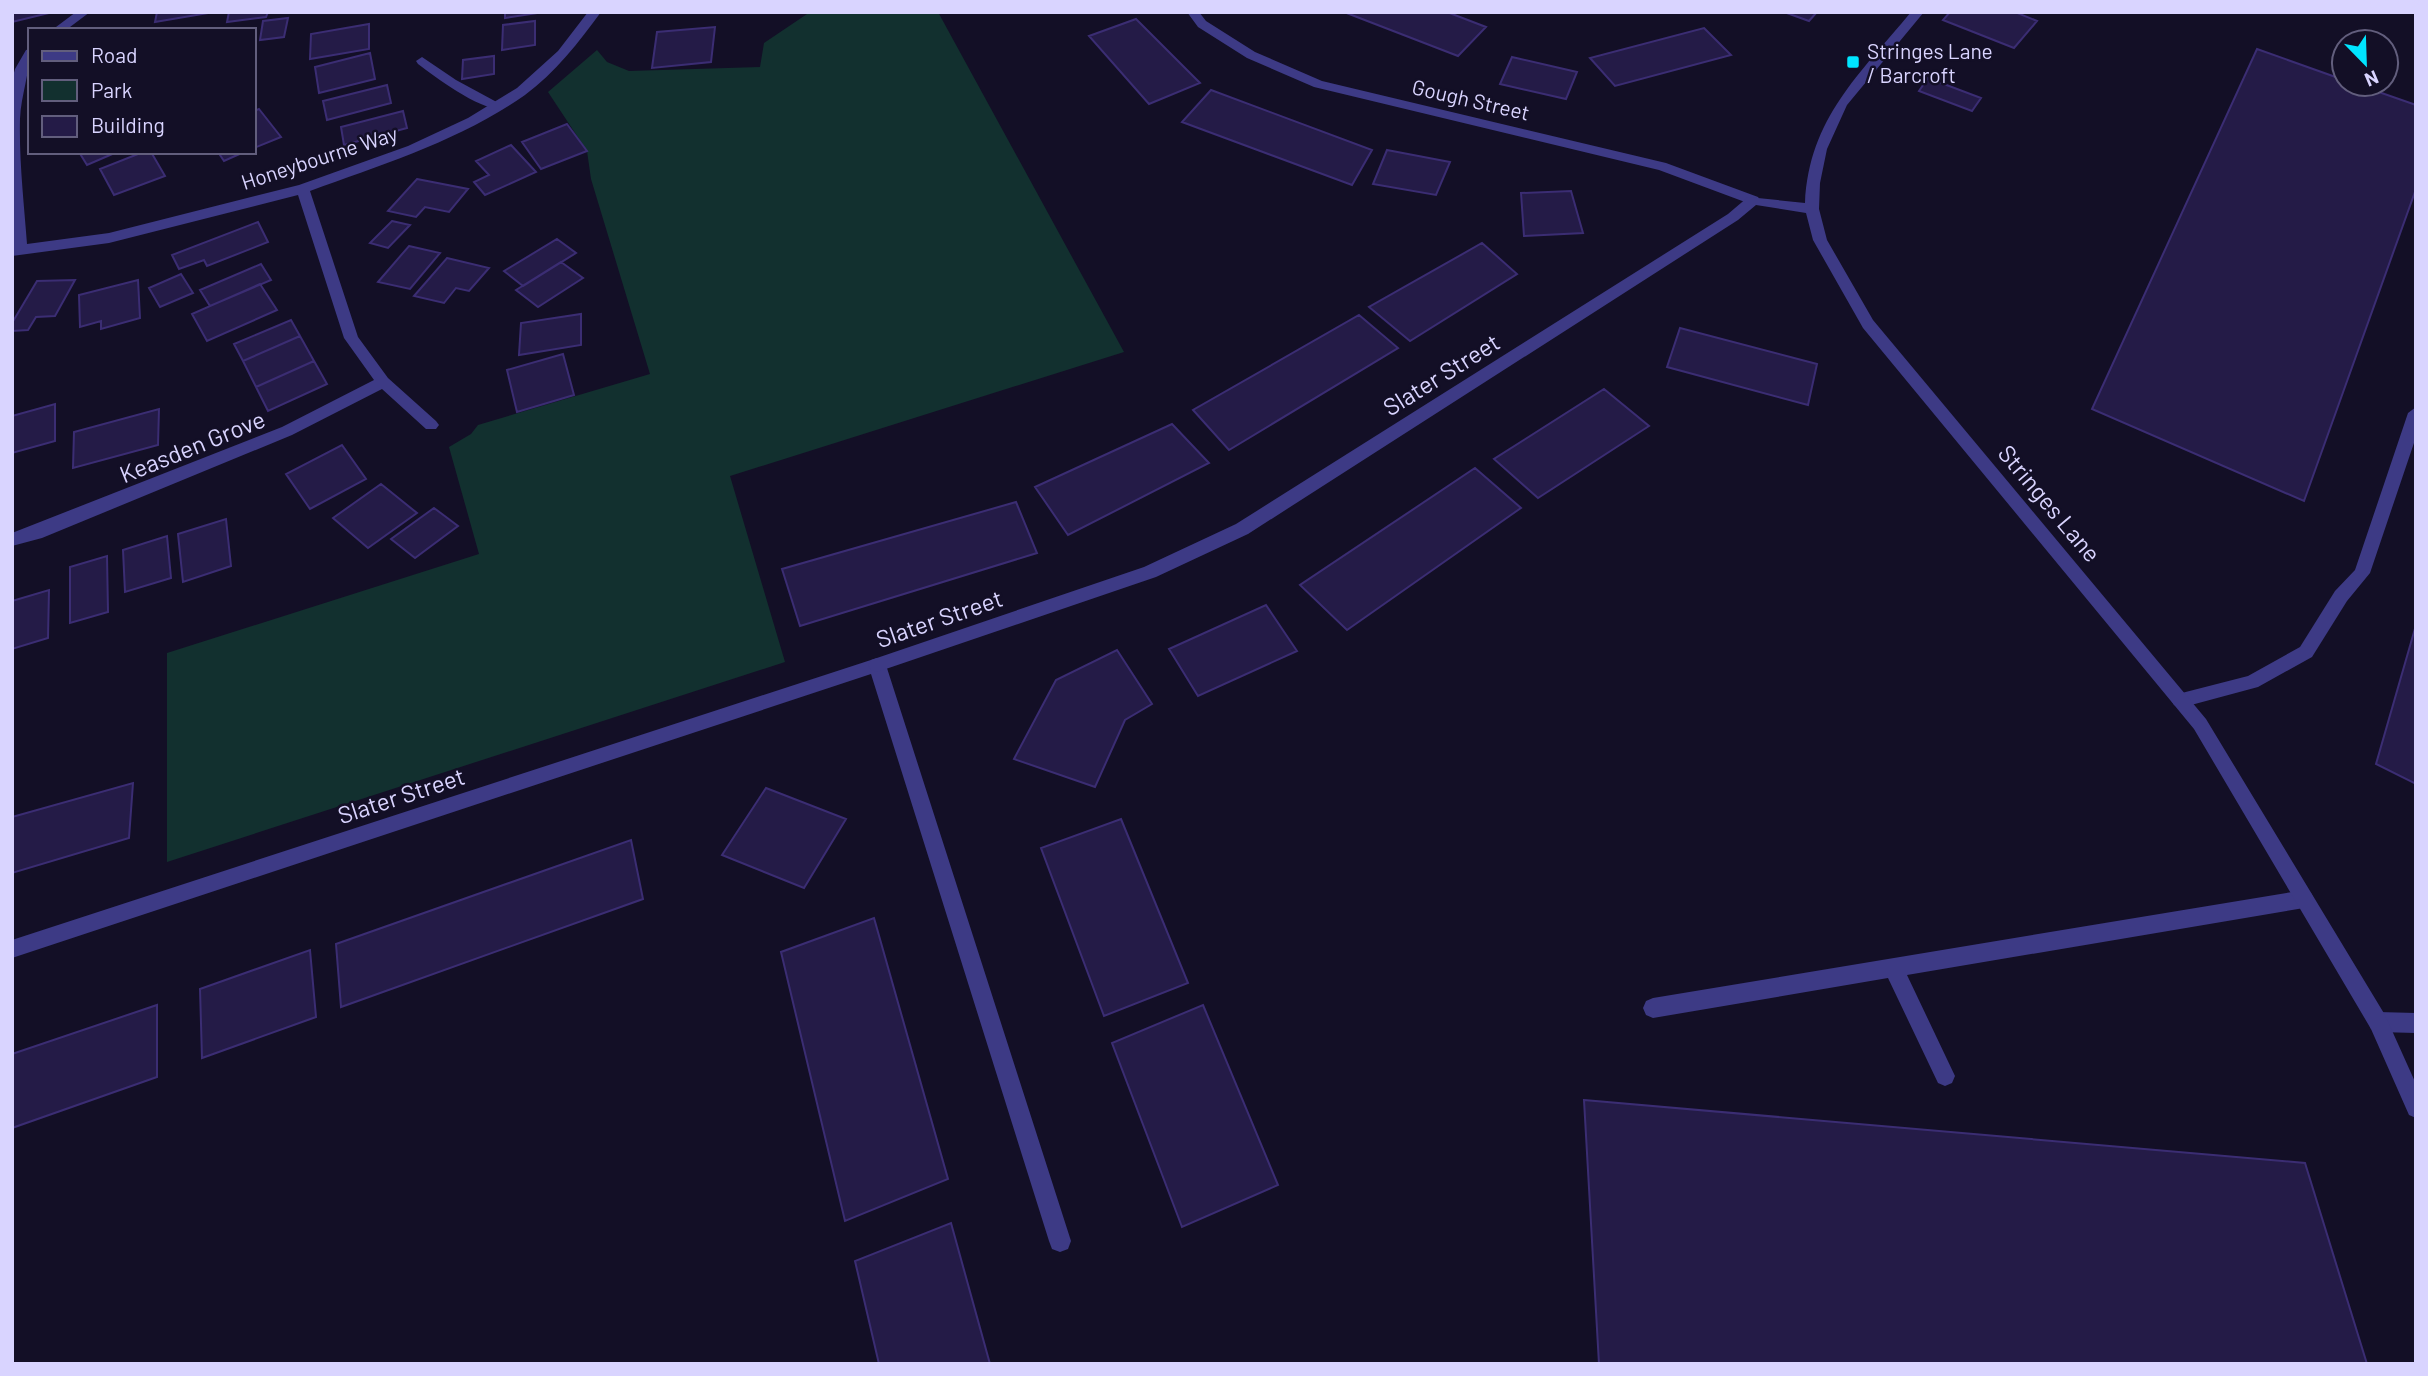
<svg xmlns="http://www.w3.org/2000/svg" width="2428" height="1376" font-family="Barlow,sans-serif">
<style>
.green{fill:#12302f}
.building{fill:#241b47;stroke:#3b2d73;stroke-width:2}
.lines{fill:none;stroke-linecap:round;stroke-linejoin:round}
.service{fill:#3d3a85;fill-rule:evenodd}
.minor{fill:#3d3a85;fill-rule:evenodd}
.tertiary{fill:#3d3a85;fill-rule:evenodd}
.poi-dot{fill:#00e5ff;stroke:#130f26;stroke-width:2.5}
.labels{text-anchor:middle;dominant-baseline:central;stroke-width:5;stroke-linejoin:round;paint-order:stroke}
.far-poi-label{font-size:21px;fill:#d9d4ff;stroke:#130f26;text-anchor:start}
.far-street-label{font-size:21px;fill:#d9d4ff;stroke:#130f26}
.street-label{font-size:24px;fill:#d9d4ff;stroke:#130f26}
</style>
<rect width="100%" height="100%" fill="#130f26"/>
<path class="green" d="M810 12H938L1124 352 730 476 785 662 167 862V653L479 554 449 447 471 434 478 425 650 374 591 179 587 151 548 92 597 50 607 62 629 71 760 67 764 43Z"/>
<path class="building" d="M12 12H53L12 22Z
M157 12H214L155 22Z
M229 12H268L266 17 227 22Z
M505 12H544L505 18Z
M1344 12H1447L1486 27 1458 56Z
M1784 12H1817L1809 21Z
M1950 12H2015L2037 21 2014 48 1943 20Z
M288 18 284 37 260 40 263 21Z
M1136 19 1200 83 1149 104 1089 36Z
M535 21V45L502 50 503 25Z
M369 24V49L310 59 311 34Z
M715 27 711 62 652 68 657 32Z
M1704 28 1731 55 1615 86 1590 58Z
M2257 49 2344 80V84H2356L2416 105V189L2304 501 2092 409Z
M370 53 375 79 319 93 315 67Z
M494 56V74L462 79 463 60Z
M1512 57 1577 72 1566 99 1500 84Z
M1928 78 1981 98 1972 111 1919 91Z
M387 85 391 103 327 120 323 101Z
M1211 90 1372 150 1352 185 1182 122Z
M259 109 281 137 254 148V111Z
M403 111 407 128 344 145 341 127Z
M567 124 587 151 541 169 522 142Z
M511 145 536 172 485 195 474 182 489 175 476 161Z
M1387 150 1450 162 1436 195 1373 184Z
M79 152H117L87 165Z
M143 152H151L165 176 114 195 100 169Z
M218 152H244L224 161Z
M417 179 468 189 449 212 425 207 416 217 388 211Z
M1571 191 1583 233 1524 236 1521 193Z
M392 221 410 225 388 248 370 243Z
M258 222 268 242 207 266 204 260 179 269 172 255Z
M557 239 576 253 523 286 504 271Z
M1482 243 1517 274 1410 341 1369 307Z
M409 246 440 253 410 289 378 282Z
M447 258 489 268 469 291 456 288 444 303 414 296Z
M561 262 583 278 538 307 516 290Z
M261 264 271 280 210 306 200 290Z
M181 274 193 293 160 307 149 288Z
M75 280 55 316 36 317 28 330 12 331V323L37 281Z
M138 280 140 318 101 329V321L80 327 79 295Z
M260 284 277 310 207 341 192 314Z
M581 314V345L519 355 521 323Z
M1359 315 1398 348 1229 450 1193 410Z
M291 320 300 336 243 361 234 344Z
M1680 328 1817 364 1808 405 1667 367Z
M300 336 314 361 256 387 243 361Z
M563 354 574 395 517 412 507 370Z
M314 361 327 384 268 411 256 387Z
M1604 389 1649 426 1538 498 1494 459Z
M55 404V441L12 453V416Z
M159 409 158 445 73 468 74 432Z
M1172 424 1209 463 1068 535 1035 487Z
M342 445 366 479 310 509 286 474Z
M1475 468 1521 508 1347 630 1300 585Z
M381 484 417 513 368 548 333 518Z
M1016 502 1037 553 800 626 782 569Z
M434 508 458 526 415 558 391 539Z
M226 519 231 566 183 582 178 534Z
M167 536 171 578 125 592 123 550Z
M107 556 108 612 70 623V567Z
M49 590 48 638 12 649V601Z
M1266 605 1297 651 1198 696 1169 649Z
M2416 625V784L2376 764Z
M1117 650 1152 704 1125 720 1095 787 1014 759 1056 680Z
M133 783 129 838 12 873V817Z
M766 788 846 819 804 888 722 855Z
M1121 819 1188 983 1104 1016 1041 848Z
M631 840 643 899 341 1007 336 944Z
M874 918 948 1179 845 1221 781 952Z
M310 950 316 1017 202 1058 200 989Z
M157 1005V1077L12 1128V1054Z
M1203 1005 1278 1185 1182 1227 1112 1043Z
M1584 1100 2305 1163 2367 1364H1599Z
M951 1223 990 1364H879L855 1261Z"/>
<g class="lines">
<path class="service" d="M422 57 456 80 504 106 503 109C482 112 435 77 418 64L416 61Z
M2416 407V437L2370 573 2347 601 2312 657 2258 687 2180 708 2174 705 2171 700 2174 695 2248 676 2300 647 2335 591 2355 570 2408 413Z
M2304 890 2311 893 2314 899 2311 905 2304 908 1907 975 1955 1076 1952 1083 1945 1086 1938 1083 1888 978 1653 1018 1646 1015 1643 1008 1646 1001 1653 998Z
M2378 1012 2416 1013V1033L2378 1032 2371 1029 2368 1022 2371 1015Z"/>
<path class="minor" d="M76 12H90L66 30H52Z
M588 12H601C579 42 555 73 525 95 461 140 384 164 310 191L358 337 388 378 436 421 439 425 436 429H426L382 389 292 435 42 538 12 546V533L282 427 374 380 344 338 298 195 109 243 12 256V80L15 69 26 50 30 49C30 73 21 95 20 119 19 161 24 203 27 244L109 233 299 185 408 146 468 118 517 88 558 51Z
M1187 12H1199L1206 21 1255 52 1322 81 1666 163 1758 197 1760 200 1753 205 1659 170 1314 87 1247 58 1198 27Z
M877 658 883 660 886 665 1071 1241 1068 1249 1060 1252 1052 1249 1049 1241 871 674 12 958V940Z"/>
<path class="tertiary" d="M1911 12H1924L1847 105 1827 149 1820 183 1819 209 1827 240 1873 320 2206 719 2385 1015 2416 1084V1118L2409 1115 2371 1029 2194 729 1863 328 1813 240 1806 213 1756 205 1738 220 1248 534 1156 577 877 672 871 670 868 665 871 660 1144 567 1236 524 1728 214 1748 197 1805 203C1809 118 1860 74 1911 12Z"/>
</g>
<rect class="poi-dot" x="1846" y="55" width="14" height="14" rx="3.5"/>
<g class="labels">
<g class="far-poi-label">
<text x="1867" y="50">Stringes Lane<tspan x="1867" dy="24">/ Barcroft</tspan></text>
</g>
<g class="far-street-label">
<text transform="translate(1471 99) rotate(13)">Gough Street</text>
<text transform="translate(319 157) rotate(-18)">Honeybourne Way</text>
</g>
<g class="street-label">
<text transform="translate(1441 374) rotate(-32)">Slater Street</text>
<text transform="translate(192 446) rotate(-22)">Keasden Grove</text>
<text transform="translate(2050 503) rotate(50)">Stringes Lane</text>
<text transform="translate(939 618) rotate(-19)">Slater Street</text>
<text transform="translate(401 795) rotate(-18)">Slater Street</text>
</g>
</g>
<rect width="2428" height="1376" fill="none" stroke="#d9d4ff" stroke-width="28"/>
<rect x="28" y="28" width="228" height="126" fill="#130f26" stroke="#625e7d" stroke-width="2"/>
<rect x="42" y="51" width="35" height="10" fill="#3d3a85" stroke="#625e7d" stroke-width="2"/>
<text x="91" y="63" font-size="21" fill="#d9d4ff">Road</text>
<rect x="42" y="80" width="35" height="21" fill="#12302f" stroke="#625e7d" stroke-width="2"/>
<text x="91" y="98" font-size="21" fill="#d9d4ff">Park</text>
<rect x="42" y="116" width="35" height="21" fill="#241b47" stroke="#625e7d" stroke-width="2"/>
<text x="91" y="133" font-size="21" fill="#d9d4ff">Building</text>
<g transform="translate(2365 63) rotate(157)"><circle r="33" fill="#130f26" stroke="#625e7d" stroke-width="2"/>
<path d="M0-5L12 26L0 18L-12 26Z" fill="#00e5ff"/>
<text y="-10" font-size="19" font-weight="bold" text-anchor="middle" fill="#d9d4ff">N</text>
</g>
</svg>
